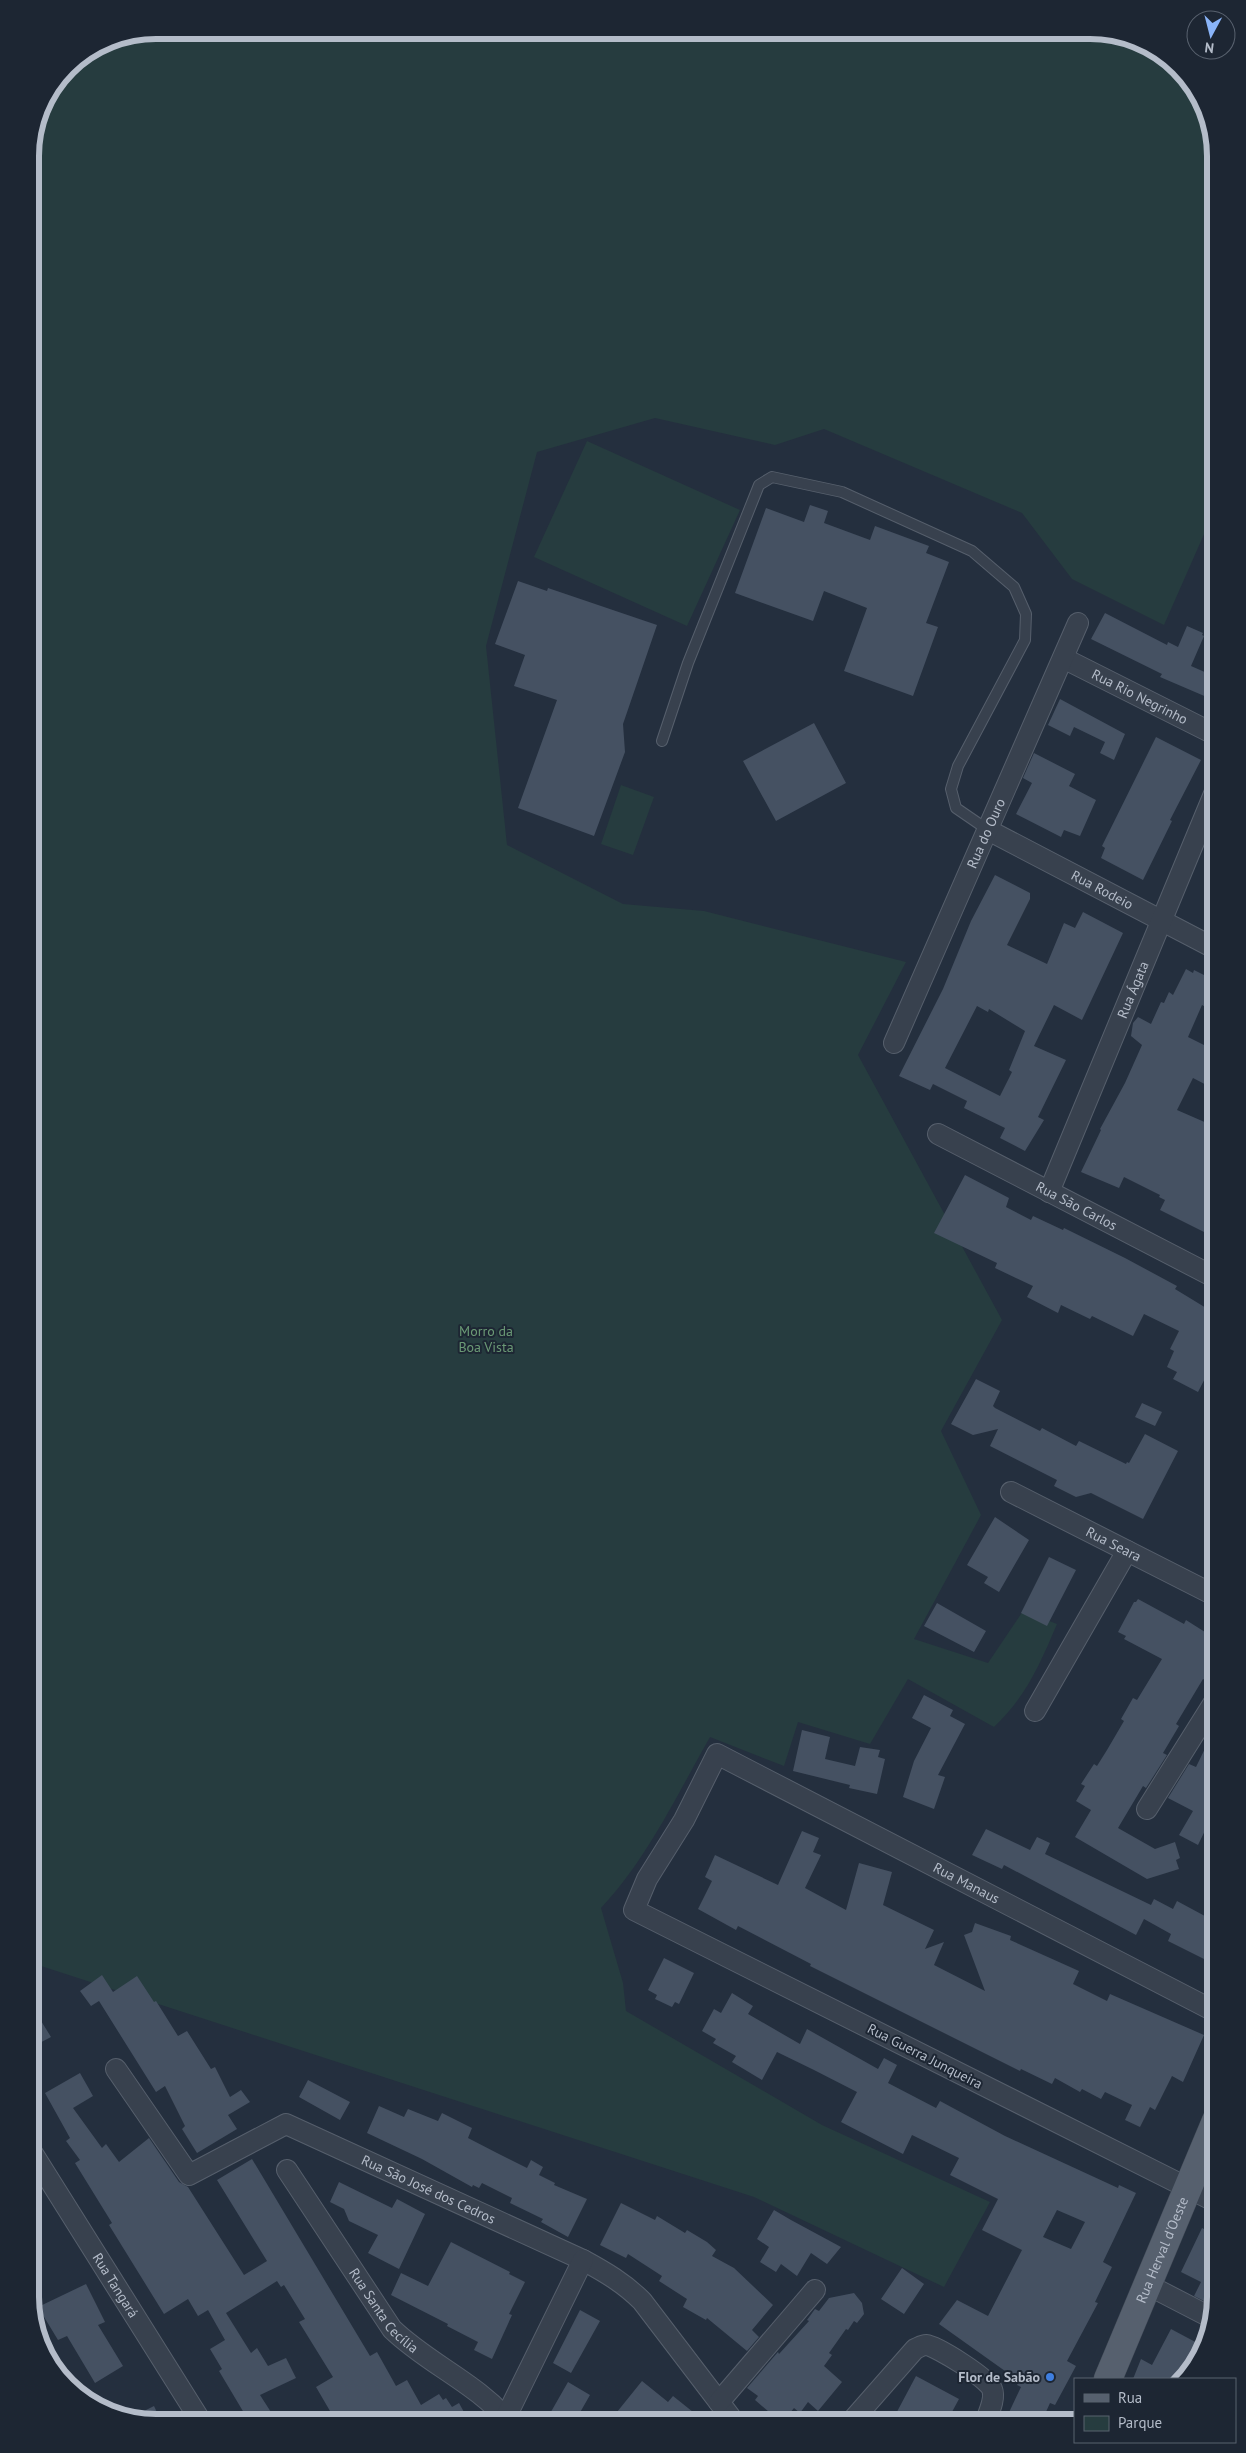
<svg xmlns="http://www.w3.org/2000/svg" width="1246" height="2453" font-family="'PT Sans',sans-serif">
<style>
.green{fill:#263c3f}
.building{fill:#455162;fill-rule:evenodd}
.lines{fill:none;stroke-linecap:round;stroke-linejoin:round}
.service-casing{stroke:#565f6c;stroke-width:12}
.minor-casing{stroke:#565f6c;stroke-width:22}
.primary-casing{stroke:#414a57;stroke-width:29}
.service{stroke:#38414e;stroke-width:10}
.minor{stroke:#38414e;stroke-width:20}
.primary{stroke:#56606e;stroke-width:28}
.shop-dot{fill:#3f7fe0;stroke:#1d2633;stroke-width:2}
.labels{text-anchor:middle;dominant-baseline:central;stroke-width:4;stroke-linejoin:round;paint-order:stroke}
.street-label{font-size:14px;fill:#b4bcc9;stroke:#1d2633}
.park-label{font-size:14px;fill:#6b9a76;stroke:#1d2633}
.poi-label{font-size:14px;font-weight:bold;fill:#b4bcc9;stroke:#1d2633;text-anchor:end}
.rim{fill:none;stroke:#b4bcc9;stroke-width:6}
</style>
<rect width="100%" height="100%" fill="#242f3e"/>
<path class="green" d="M156 30H1099L1167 56 1207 108 1216 156V507L1164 625 1072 579 1022 513 824 429 775 445 655 418 537 452 486 646 507 845 623 904 704 911 906 962 858 1055 1002 1320 941 1431 981 1515 914 1639 988 1663 1023 1611 1057 1624C1040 1664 1026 1697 994 1727L908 1679 870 1744 798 1722 784 1766 710 1737C677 1795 647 1859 601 1908L623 1983 626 2011 822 2125 990 2202 944 2287 754 2197 41 1966 30 1941V148L40 107 67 67 108 39Z
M587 441 740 510 687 626 534 557Z
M621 785 654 797 633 855 601 844Z"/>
<path class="building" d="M810 505 828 511 824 523 870 540 875 526 929 546 926 553 949 562 926 623 938 627 913 696 844 671 867 608 824 591 813 621 735 593 766 508 804 522Z
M518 581 547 591 548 588 657 625 623 724 625 752 594 836 518 808 557 700 514 686 525 655 495 644Z
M1105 613 1167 645 1168 642 1178 647 1187 626 1203 633 1202 635 1204 636 1191 666 1216 677V701L1160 677 1162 674 1091 639Z
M1060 699 1125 734 1114 760 1100 753 1105 742 1074 727 1070 736 1048 725Z
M814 723 846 783 776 821 743 761Z
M1156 737 1201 760 1170 820 1172 821 1143 880 1101 858 1105 848 1102 846Z
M1034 753 1075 774 1069 786 1096 800 1080 836 1064 830 1061 837 1016 814 1032 783 1023 778Z
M995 875 1030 893V899L1007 945 1047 964 1064 923 1075 928 1083 912 1123 933 1082 1020 1054 1005 1034 1046 1066 1060 1038 1117 1044 1120 1025 1151 1000 1138 1005 1128 964 1108 967 1101 933 1084 930 1090 899 1076 943 989 971 921ZM977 1006 988 1012 989 1009 1025 1031 1009 1070 1012 1072 1000 1096 945 1068Z
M1186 969 1193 973 1194 970 1216 981V1013L1202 1005 1188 1037 1214 1050 1206 1068 1216 1074V1090L1193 1078 1177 1110 1216 1127V1228L1210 1225 1206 1233 1160 1210 1165 1200 1159 1197 1160 1195 1124 1177 1119 1188 1081 1172 1101 1130 1100 1129 1125 1083 1142 1045 1131 1036 1133 1023 1138 1017 1151 1024 1161 1002 1164 1003 1169 992 1173 995Z
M965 1175 1009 1198 1006 1207 1031 1220 1033 1216 1063 1230 1064 1228 1125 1258 1177 1286 1175 1289 1216 1314V1357L1198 1392 1173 1379 1177 1372 1167 1367 1174 1351 1170 1349 1179 1331 1144 1314 1133 1336 1092 1316 1090 1319 1061 1305 1058 1313 1027 1297 1033 1286 995 1268 997 1263 934 1233Z
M976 1379 1000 1391 993 1406 995 1408 1038 1430 1040 1431 1042 1428 1076 1446 1079 1441 1126 1464 1127 1462 1129 1463 1145 1434 1178 1451 1143 1519 1091 1493 1076 1497 1054 1486 1057 1480 990 1446 998 1429 973 1435 951 1424Z
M1142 1403 1162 1412 1155 1426 1135 1417Z
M995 1517 1029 1540 999 1592 984 1583 988 1577 967 1565Z
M1049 1557 1076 1570 1047 1626 1021 1613Z
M1138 1599 1184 1624 1186 1620 1216 1639V1666L1207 1681 1203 1679 1176 1724 1179 1726 1163 1753 1167 1755 1146 1788 1143 1786 1118 1828 1155 1849 1175 1842 1180 1858 1176 1860 1179 1869 1147 1879 1075 1837 1091 1810 1076 1801 1085 1786 1081 1784 1094 1764 1097 1766 1107 1750 1124 1721 1121 1719 1133 1698 1137 1700 1162 1659 1124 1639 1126 1636 1118 1632 1134 1602H1136Z
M937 1603 986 1631 974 1652 924 1626Z
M924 1695 953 1710 950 1716 965 1724 938 1775 945 1777 934 1809 903 1797 914 1761 931 1728 912 1718Z
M1216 1726V1808L1198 1845 1179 1835 1193 1811 1168 1798 1189 1764 1196 1767Z
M802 1730 830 1737 825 1759 855 1766 860 1747 880 1750 878 1757 885 1759 877 1794 849 1788 850 1785 793 1771Z
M986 1829 1030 1850 1037 1837 1050 1843 1045 1854 1151 1905 1154 1899 1173 1909 1177 1901 1216 1922V1965L1168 1941 1171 1934 1144 1919 1136 1935 1004 1865 1002 1869 972 1855Z
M802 1831 819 1838 813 1852 821 1855 805 1888 846 1910 859 1863 892 1872 883 1905 934 1930 925 1949 944 1942 934 1965 985 1991 964 1935 972 1932 975 1923 1011 1936 1010 1940 1079 1971 1073 1984 1107 2001 1110 1994 1204 2035 1183 2082 1172 2076 1155 2110 1150 2107 1140 2127 1125 2120 1132 2105 1105 2092 1101 2099 1082 2089 1080 2092 1055 2078 1052 2084 1021 2069 1020 2071 810 1966 811 1964 738 1926 736 1930 698 1909 712 1881 705 1877 715 1855 778 1885Z
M664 1958 694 1973 679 2004 675 2002 672 2007 655 1999 657 1995 648 1990Z
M102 1975 113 1992 137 1976 154 2002 156 2001 178 2036 187 2031 211 2069 215 2067 230 2097 241 2090 250 2102 228 2115 237 2129 197 2153 182 2129 185 2126 165 2086 156 2092 99 2001 91 2006 80 1991Z
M732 1993 753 2006 748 2014 800 2044 807 2029 878 2069 884 2058 897 2065 888 2083 936 2108 940 2101 1005 2136 1118 2188 1119 2185 1136 2193 1103 2262 1112 2267 1095 2302 1098 2303 1067 2361 1076 2366 1055 2405 1050 2403 1041 2423H1004L1021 2387 1017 2385 1019 2381 939 2324 957 2300 988 2316 1022 2250 982 2230 998 2199 950 2175 959 2158 912 2135 903 2154 841 2122 857 2092 814 2070 777 2052 762 2080 732 2062 736 2056 713 2043 716 2039 702 2031 714 2009 721 2013ZM1057 2210 1085 2222 1071 2249 1043 2237Z
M30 2003 51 2037 30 2048Z
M80 2073 93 2096 73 2108 102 2148 106 2144 119 2162 149 2138 179 2182 188 2187 244 2275 267 2261 217 2180 252 2159 370 2356 377 2352 396 2386 407 2380 421 2405 439 2394 443 2400 446 2398 452 2407 459 2403 470 2423H416L409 2413 397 2421 394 2416 383 2423H373L369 2416 356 2423H337L316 2387 333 2377 299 2322 305 2319 284 2285 281 2287 277 2281 226 2313 251 2353 257 2348 268 2366 286 2358 296 2378 260 2395 278 2423H250L219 2371 222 2369 210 2349 225 2340 208 2310 198 2316 188 2299 164 2314 109 2225 112 2223 75 2163 80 2160 66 2141 70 2138 45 2093Z
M308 2080 350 2102 340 2120 299 2097Z
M379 2106 404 2117 408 2109 438 2121 442 2113 472 2128 468 2138 497 2153 527 2168 531 2160 543 2167 539 2175 555 2183 554 2185 587 2199 568 2237 541 2222 543 2219 510 2203 512 2198 482 2183 479 2188 473 2185 472 2187 422 2159 367 2133Z
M339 2182 392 2208 397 2199 425 2214 399 2269 368 2253 378 2235 349 2221 344 2209 330 2202Z
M621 2203 655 2220 657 2216 685 2233 687 2230 707 2242 716 2250 712 2256 734 2268 773 2305 752 2330 759 2337 747 2351 707 2318 706 2320 683 2307 687 2299 659 2281 662 2276 628 2254 626 2258 600 2245Z
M774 2210 791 2220 841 2247 827 2264 811 2253 797 2276 781 2264 776 2272 760 2262 769 2247 757 2239Z
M1202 2228 1216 2235V2298L1214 2306 1194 2296 1201 2282 1181 2272Z
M451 2242 510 2272 509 2274 525 2282 509 2314 512 2315 492 2359 474 2350 478 2342 447 2326 448 2324 391 2295 401 2273 428 2286Z
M902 2268 924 2284 904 2314 881 2299Z
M86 2284 105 2322 98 2325 123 2366 95 2383 67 2336 58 2340 38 2307Z
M854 2293 862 2303 864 2314 857 2323 854 2321 848 2330 846 2329 829 2353 832 2355 824 2366 842 2382 818 2411 808 2402 800 2413 794 2408 782 2423 755 2400 758 2396 747 2388 778 2352 779 2354 809 2321 807 2320 815 2309 819 2311 829 2298Z
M580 2310 600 2321 571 2373 553 2363Z
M1171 2329 1201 2345 1195 2367 1180 2379H1133L1141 2359 1152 2365Z
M916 2376 959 2399 946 2423H891Z
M642 2381 668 2402 673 2396 693 2412 684 2423H630L617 2412Z
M568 2382 590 2395 574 2423H557L548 2417Z
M154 2406 162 2423H148L132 2417Z"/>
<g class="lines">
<g class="service-casing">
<path id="service" d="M662 741 688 663 759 485 772 477 842 492 972 551 1014 587 1026 614 1025 640 958 766 951 789 956 808 988 830"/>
</g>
<g class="minor-casing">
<g id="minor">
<path id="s1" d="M1063 658 1216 735"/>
<path id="s2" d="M988 830 1216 949"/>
<path id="s3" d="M894 1043 1078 623"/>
<path id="s4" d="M938 1134 1216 1278"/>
<path id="s5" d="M1049 1192 1216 789"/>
<path id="s6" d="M1011 1492 1216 1596"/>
<path d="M1035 1711 1127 1551"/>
<path d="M1147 1809 1216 1699"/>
<path id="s7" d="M116 2069 189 2175 286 2124 583 2260C605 2272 624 2283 642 2301L735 2423"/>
<path id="s8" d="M30 2149 202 2423"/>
<path id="s9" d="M287 2170 392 2329C428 2364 477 2383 510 2423"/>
<path id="s10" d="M1216 2202 634 1910 647 1879 684 1820 717 1754 1216 2012"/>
<path d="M1148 2285 1210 2317"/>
<path d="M719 2402 815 2290"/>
<path d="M503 2423 583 2260"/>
<path d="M850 2423 915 2349C918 2348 922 2345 926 2345 937 2346 989 2379 992 2389 996 2399 988 2414 985 2423"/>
</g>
</g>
<g class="primary-casing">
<g id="primary">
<path id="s11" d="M1108 2379 1216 2121"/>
</g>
</g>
<use href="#service" class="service"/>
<use href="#minor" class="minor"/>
<use href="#primary" class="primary"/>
</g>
<circle class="shop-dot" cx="1050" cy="2377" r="5"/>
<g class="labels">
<g class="street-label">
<text stroke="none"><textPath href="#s1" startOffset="86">Rua Rio Negrinho</textPath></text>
<text stroke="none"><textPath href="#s3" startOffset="229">Rua do Ouro</textPath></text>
<text stroke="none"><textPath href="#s2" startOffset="129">Rua Rodeio</textPath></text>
<text stroke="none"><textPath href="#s5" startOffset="219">Rua Ágata</textPath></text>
<text stroke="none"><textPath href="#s4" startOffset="156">Rua São Carlos</textPath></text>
<text stroke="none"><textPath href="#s6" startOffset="115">Rua Seara</textPath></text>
<text stroke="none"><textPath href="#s10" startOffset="1109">Rua Manaus</textPath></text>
<text transform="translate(925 2056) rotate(27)">Rua Guerra Junqueira</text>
<text stroke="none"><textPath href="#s7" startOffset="395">Rua São José dos Cedros</textPath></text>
<text stroke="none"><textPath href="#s11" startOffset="140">Rua Herval d'Oeste</textPath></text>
<text stroke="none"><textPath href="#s8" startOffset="161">Rua Tangará</textPath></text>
<text stroke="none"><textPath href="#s9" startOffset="171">Rua Santa Cecília</textPath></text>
</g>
<g class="park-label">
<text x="486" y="1331">Morro da<tspan x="486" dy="16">Boa Vista</tspan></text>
</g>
<g class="poi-label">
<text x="1040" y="2377">Flor de Sabão</text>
</g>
</g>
<path d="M0 0H1246V2453H0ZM156 39H1090A117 117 0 0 1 1207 156V2297A117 117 0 0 1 1090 2414H156A117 117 0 0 1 39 2297V156A117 117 0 0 1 156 39Z" fill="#1d2633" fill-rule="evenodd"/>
<path class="rim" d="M156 39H1090A117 117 0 0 1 1207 156V2297A117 117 0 0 1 1090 2414H156A117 117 0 0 1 39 2297V156A117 117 0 0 1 156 39Z"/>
<rect x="1074" y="2378" width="162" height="65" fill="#1d2633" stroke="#59626f"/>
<rect x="1084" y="2394" width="25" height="8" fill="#56606e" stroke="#59626f"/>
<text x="1118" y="2403" font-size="15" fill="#b4bcc9">Rua</text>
<rect x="1084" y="2416" width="25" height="15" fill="#263c3f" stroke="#59626f"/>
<text x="1118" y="2428" font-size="15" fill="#b4bcc9">Parque</text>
<g transform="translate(1211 35) rotate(187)"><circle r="24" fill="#1d2633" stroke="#59626f"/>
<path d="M0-4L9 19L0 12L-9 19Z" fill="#8ab4f8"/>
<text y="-8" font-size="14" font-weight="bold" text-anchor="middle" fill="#b4bcc9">N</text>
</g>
</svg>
